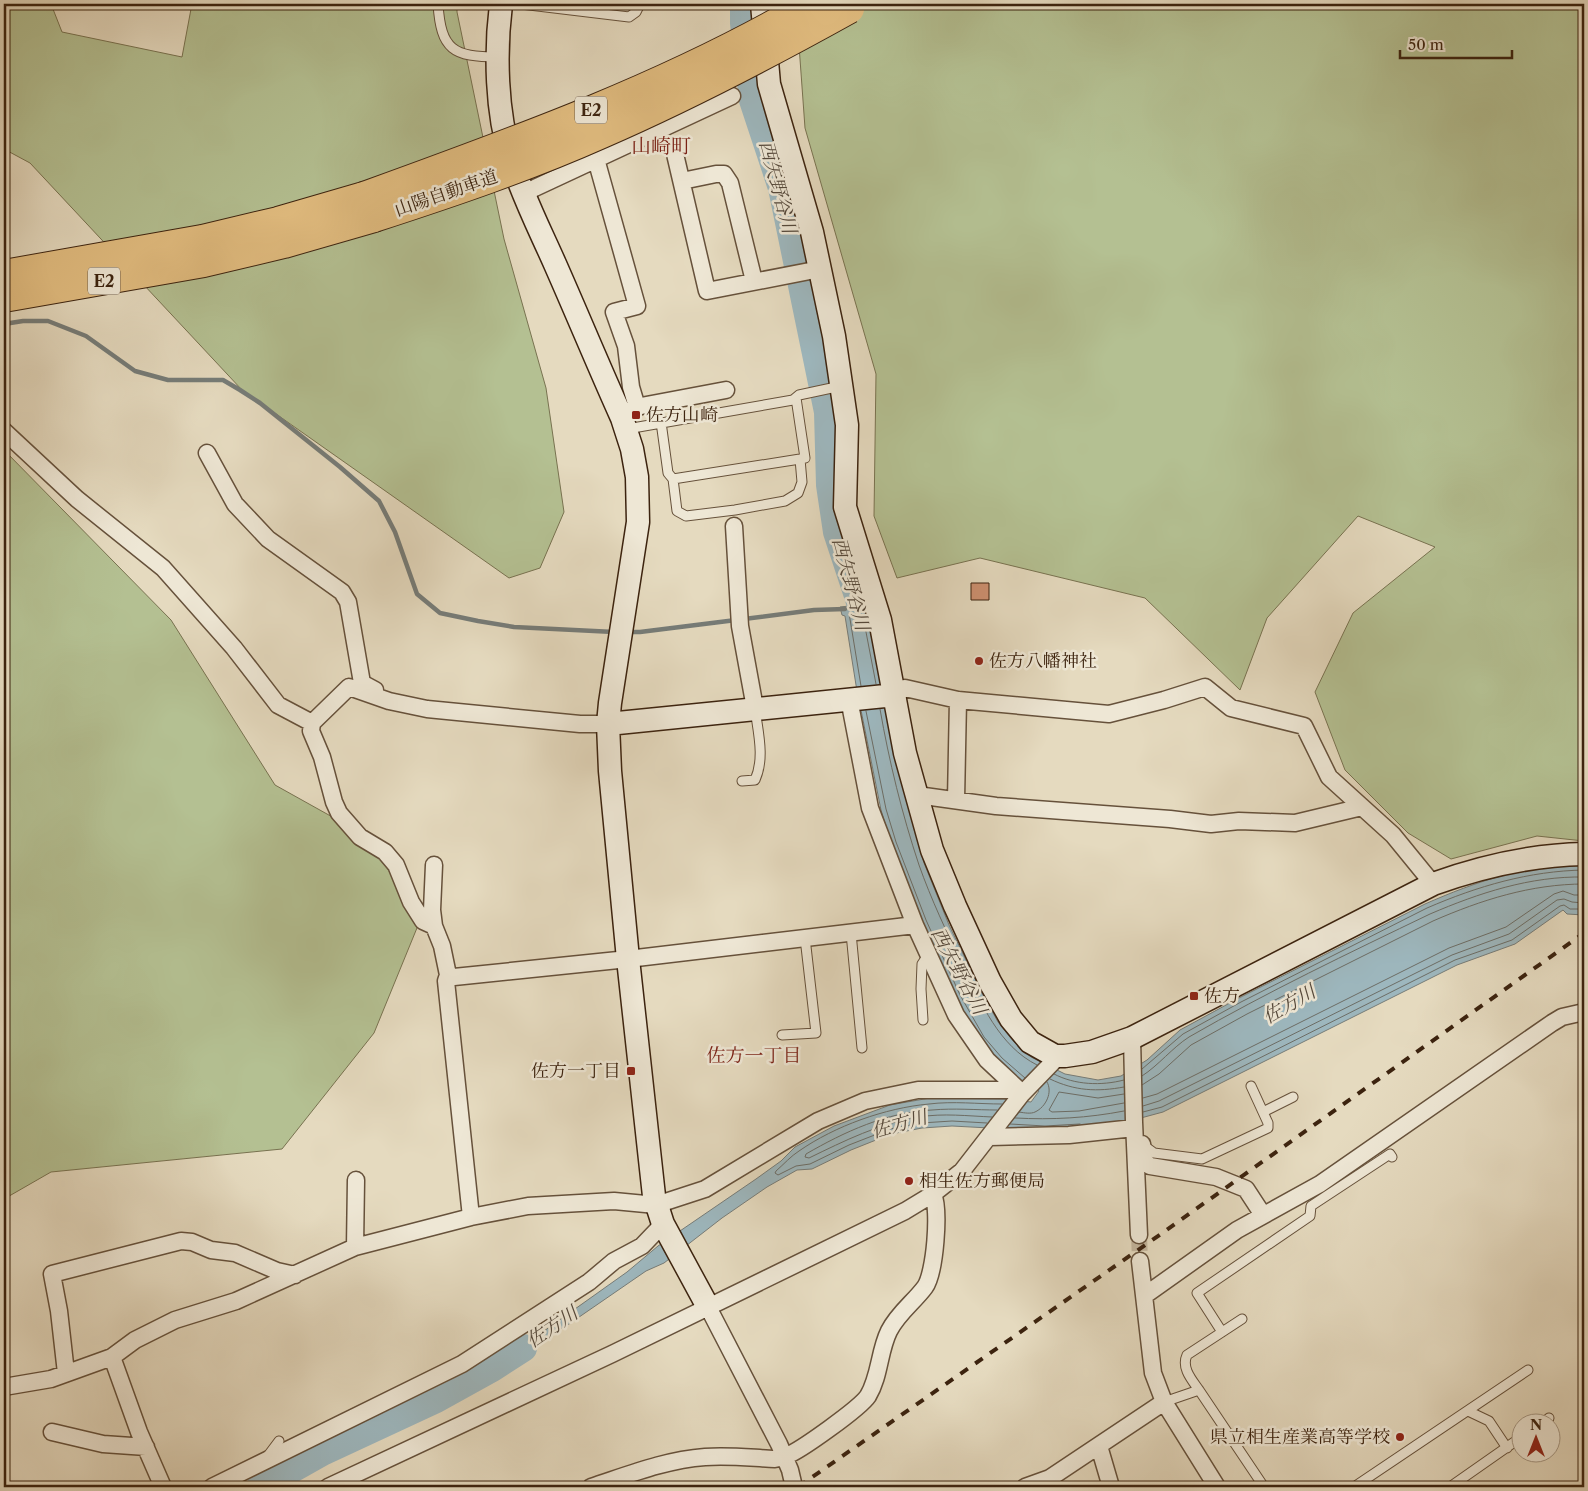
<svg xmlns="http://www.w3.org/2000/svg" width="1588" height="1491" font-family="'Libre Caslon Text','Noto Serif JP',serif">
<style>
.green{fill:#b4c092;stroke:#787250}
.water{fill:#9db7be;stroke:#767c78}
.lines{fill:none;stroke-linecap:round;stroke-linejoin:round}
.shore{stroke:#6c6d66;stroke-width:1}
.stream{stroke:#767c78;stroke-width:4.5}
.river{stroke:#9db7be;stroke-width:28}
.building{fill:#cd9070;stroke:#3c230f}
.street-tunnel{stroke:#c3b59c;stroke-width:16;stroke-dasharray:16 8;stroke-linecap:butt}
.lane-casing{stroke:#66513b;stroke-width:11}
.street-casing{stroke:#66513b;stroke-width:19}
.secondary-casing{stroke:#3c230f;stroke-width:25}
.highway-casing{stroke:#3c230f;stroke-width:30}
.lane{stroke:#eee7d5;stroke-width:9}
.street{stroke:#eee7d5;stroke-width:16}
.secondary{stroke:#eee7d5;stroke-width:22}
.highway{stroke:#e2bd80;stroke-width:28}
.rail{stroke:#3c230f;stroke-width:4;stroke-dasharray:9 9;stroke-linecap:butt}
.highway-bridge-casing{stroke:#3c230f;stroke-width:30;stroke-linecap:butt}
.highway-bridge{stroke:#e2bd80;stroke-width:28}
.poi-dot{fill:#8f2418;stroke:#eee7d5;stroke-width:2}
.labels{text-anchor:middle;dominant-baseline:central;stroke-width:5;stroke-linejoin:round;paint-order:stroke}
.shield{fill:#eee7d5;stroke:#715e4a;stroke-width:1}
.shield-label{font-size:16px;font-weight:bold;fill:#3c230f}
.street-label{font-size:18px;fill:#3c230f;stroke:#eee7d5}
.poi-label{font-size:18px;fill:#3c230f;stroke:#eee7d5;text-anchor:start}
.water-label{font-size:19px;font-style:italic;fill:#54483b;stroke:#eee7d5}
.neighbourhood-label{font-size:19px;fill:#7a1f14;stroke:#eee7d5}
.quarter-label{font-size:20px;fill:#7a1f14;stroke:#eee7d5}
</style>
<rect width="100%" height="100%" fill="#e5dabf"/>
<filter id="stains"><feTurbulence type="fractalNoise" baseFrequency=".004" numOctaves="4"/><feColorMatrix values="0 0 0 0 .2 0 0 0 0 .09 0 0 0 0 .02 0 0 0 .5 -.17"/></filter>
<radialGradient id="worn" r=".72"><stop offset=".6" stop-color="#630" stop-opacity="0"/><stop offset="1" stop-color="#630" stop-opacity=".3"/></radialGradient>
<path class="green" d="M4 4H51L62 32 182 57 191 9 188 4H457V12L504 239 546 388 564 512 540 568 509 578 242 390 30 163 4 149Z
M796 4H1584V841L1537 836 1451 859 1408 833 1345 770 1315 692 1353 613 1435 547 1358 516 1267 618 1240 690 1145 598 980 558 897 578 874 516 876 374 805 128Z
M4 450 171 620 275 785 370 838 419 923 374 1033 282 1149 51 1172 4 1199Z"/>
<path class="water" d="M853 571 865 605 901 781 924 863 949 925 982 993 998 1022 1013 1041 1031 1057 1065 1074 1098 1080 1121 1076 1147 1060 1180 1030 1239 998 1425 904C1475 882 1529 863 1584 865V915L1567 914 1563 910 1515 944 1457 965 1163 1112 1126 1122 1046 1131 952 1126 922 1128 891 1134 851 1150 812 1169 797 1170 767 1187 722 1218 664 1263 646 1271 569 1324 492 1368 627 1272 658 1246 756 1179 781 1161 795 1147 834 1126 890 1105 930 1098 1003 1099 1031 1102 1039 1091 1018 1080 998 1061 980 1040 956 998 921 922 891 843 881 810 856 685 845 616 842 615 840 607 849 606 854 600 846 575Z"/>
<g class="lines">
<path class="shore" d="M861 686 849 613 858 604 861 606 876 684
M880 709C889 761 902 814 919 865 931 899 947 933 963 966 981 1003 999 1046 1037 1065
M866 711 886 809 896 842 926 920 960 995 984 1037 1002 1058 1025 1078
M1142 1069 1183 1034 1241 1002 1427 908C1478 886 1529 871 1584 870
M1054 1074C1075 1085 1101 1086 1124 1080
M1142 1076C1159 1065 1172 1048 1189 1037 1267 992 1349 953 1430 914 1479 893 1530 876 1584 877
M1050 1079C1075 1091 1097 1092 1124 1087
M1142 1085 1159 1074 1191 1045 1247 1014 1433 921C1481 900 1531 884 1584 884
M1124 1094 1098 1098 1059 1092 1049 1110 1052 1112 1079 1111 1124 1103
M1143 1098 1157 1094 1449 948 1506 927 1554 894 1563 891 1574 895H1584
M1143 1106 1159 1101 1452 955 1509 934 1557 900 1564 899 1572 902 1584 903
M1019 1112C1025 1113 1031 1114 1035 1112 1046 1107 1053 1092 1047 1082
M1143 1112 1162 1107 1455 960 1512 940 1560 906 1564 905 1570 909H1584
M992 1117C968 1116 943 1113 919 1117 880 1123 844 1141 809 1158L805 1157 806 1154C844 1132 887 1112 932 1110 954 1108 976 1110 997 1110
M1015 1118C1052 1120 1088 1118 1124 1111
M987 1123 952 1121 921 1123 890 1129 849 1145 810 1164 796 1166 778 1175 775 1173 776 1171C784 1164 791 1156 799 1151 835 1126 885 1108 929 1104 953 1101 978 1104 1002 1104
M1010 1124 1045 1126 1080 1124"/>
<path class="stream" d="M4 324 23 321H48L86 336 135 371 168 380H223L240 390 260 403 340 467 379 501 395 532 417 594 440 613 478 621 514 627 614 632
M744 619 814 610 845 609
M627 632H640L736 620"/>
<path class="river" d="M744 4V23L753 100 782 188 828 412 830 485 837 532 862 608
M260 1487 322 1452 436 1399 492 1368 523 1348"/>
</g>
<path class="building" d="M971 583H989V600H971Z"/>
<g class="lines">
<path class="street-tunnel" d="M1139 1235 1140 1261"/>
<g class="lane-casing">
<path id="lane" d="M438 4C441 50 453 57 498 57
M521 4 629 17 636 12 640 4
M661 422 668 473 673 479 800 459 805 458 796 398
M627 429 793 400 799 395 841 386
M673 479 677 511 686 516 735 510 785 501 798 493 802 482 800 459
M742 781 755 780C765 758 758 732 755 709
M851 933 862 1048
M923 1020 921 989 922 964 928 955
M782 1035 816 1033 805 938
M1263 1112 1293 1097
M1143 1145 1154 1153 1202 1159 1268 1128V1123L1251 1086
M1222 1332 1197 1293 1310 1216 1311 1206 1390 1154 1392 1157
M1199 1390 1264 1487
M1164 1402 1199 1390C1192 1380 1181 1368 1187 1355L1242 1319
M1468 1411 1489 1421 1507 1448
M1542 1424 1549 1418
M267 1457 279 1441
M1354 1487 1528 1370
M1450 1487 1520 1438"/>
</g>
<g class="street-casing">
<path id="street" d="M675 154 707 291 820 269
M596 159 637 306 614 312 626 346 631 387 637 407
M682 181 716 174H724L730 183 754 281
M524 193 732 96
M627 411 641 406 726 390
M4 431 77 499 163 568 234 648 278 705 312 723 349 687 389 701 427 709 580 724H608
M207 453 235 504 268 539 342 592 348 602 362 683 375 690V695
M734 526 740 626 755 708
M895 695 905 688 958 700 1109 714 1164 700 1205 687 1231 708 1304 726 1329 777 1393 835 1433 884
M849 699 870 808 915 925 956 1015 987 1060 1019 1090
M312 723 311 731 322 757 334 802 339 813 360 837 385 852 396 865 411 902 423 921 434 926
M917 795 996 806 1170 819 1211 824 1239 821 1295 823 1362 807
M956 800 958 700
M434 865 432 910 434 926 442 946 448 975 454 977 628 959 915 925
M448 975 446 981 471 1217
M1132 1038 1134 1122 1139 1235
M990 1137 1069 1135 1134 1128
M1142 1144C1144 1153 1141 1160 1150 1166L1216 1177 1246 1189 1263 1215
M355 1247 356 1180
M1140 1261 1153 1373 1164 1402 1217 1487
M1144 1296 1237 1230 1320 1184 1552 1023 1562 1017 1584 1012
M708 1307 779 1444 790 1470 794 1487
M112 1357 139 1432 163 1487
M66 1373 59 1311 52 1274 181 1241 192 1242 211 1250 235 1253 277 1271 295 1275
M4 1387 51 1379 112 1357 135 1340 175 1320 236 1301 355 1247 471 1217 528 1206 614 1201 656 1205 705 1189 818 1121 865 1101 918 1090H1019L1023 1092
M52 1432 103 1444 146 1447
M1099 1446 1111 1487
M212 1487 462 1364 589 1282 614 1261 642 1246 663 1224
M328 1487 612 1354 905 1211 933 1194 962 1171 1021 1095 1052 1063 1055 1056
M591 1487C628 1475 665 1460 705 1457 728 1455 752 1458 775 1459 778 1458 782 1458 786 1456 800 1451 860 1408 868 1396 880 1376 879 1351 889 1331 898 1313 914 1302 925 1287 935 1273 940 1210 933 1194
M1025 1487 1050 1478 1164 1402"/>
</g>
<g class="secondary-casing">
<path id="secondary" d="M501 4C495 52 496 112 511 159 522 195 540 230 555 264 578 316 599 367 622 418L632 449 637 477 638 522 610 703 608 724 610 771 628 959 654 1196 663 1224 708 1307
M762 4 769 84 812 232 834 336 847 425 845 507 880 620 905 753 932 850 955 906 990 982 1011 1019 1030 1042 1055 1056H1065L1092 1052 1132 1038 1433 884C1483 866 1531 855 1584 854
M608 724 895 695"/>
</g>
<g class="highway-casing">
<path id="highway" d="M4 274 202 239 278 221 364 196
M4 298 204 263 284 244 374 218"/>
</g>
<use href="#lane" class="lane"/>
<use href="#street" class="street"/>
<use href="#secondary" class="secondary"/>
<use href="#highway" class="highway"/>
<path class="rail" d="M798 1487 1151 1241 1584 933"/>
<g class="highway-bridge-casing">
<path id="highway-bridge" d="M364 196C516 141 669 86 809 4
M374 218C451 193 528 167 602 134 687 97 769 54 850 9"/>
</g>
<use href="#highway-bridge" class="highway-bridge"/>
</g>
<g class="poi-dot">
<rect x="631" y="410" width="10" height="10" rx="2.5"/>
<circle cx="979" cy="661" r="5"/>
<rect x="1189" y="991" width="10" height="10" rx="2.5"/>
<rect x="626" y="1066" width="10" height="10" rx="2.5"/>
<circle cx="909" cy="1181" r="5"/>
<circle cx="1400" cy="1437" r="5"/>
</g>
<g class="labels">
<g class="shield">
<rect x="575" y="96.5" width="32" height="27" rx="4"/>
<rect x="88" y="267.5" width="32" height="27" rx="4"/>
</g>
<g class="shield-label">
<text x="591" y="110">E2</text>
<text x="104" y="281">E2</text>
</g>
<g class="street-label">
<text transform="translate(446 193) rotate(-19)">山陽自動車道</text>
</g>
<g class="poi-label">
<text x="646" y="415">佐方山崎</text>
<text x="989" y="661">佐方八幡神社</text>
<text x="1204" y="996">佐方</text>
<text x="621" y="1071" text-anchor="end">佐方一丁目</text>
<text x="919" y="1181">相生佐方郵便局</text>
<text x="1390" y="1437" text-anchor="end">県立相生産業高等学校</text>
</g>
<g class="water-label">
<text transform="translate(778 187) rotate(75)">西矢野谷川</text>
<text transform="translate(851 584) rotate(75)">西矢野谷川</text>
<text transform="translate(959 971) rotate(62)">西矢野谷川</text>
<text transform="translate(1289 1004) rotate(-30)">佐方川</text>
<text transform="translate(899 1124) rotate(-16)">佐方川</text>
<text transform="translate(552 1327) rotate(-34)">佐方川</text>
</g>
<g class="neighbourhood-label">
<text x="754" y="1055">佐方一丁目</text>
</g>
<g class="quarter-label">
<text x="661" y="146">山崎町</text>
</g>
</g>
<rect width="1588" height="1491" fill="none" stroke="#e5dabf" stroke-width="20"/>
<rect x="5" y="5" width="1578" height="1481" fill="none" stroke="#3c230f" stroke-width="2.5"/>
<rect x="10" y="10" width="1568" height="1471" fill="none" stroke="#3c230f"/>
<g transform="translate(1536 1438)"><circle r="24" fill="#eee7d5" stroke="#a79986"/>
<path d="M0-4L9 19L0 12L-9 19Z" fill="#8f2418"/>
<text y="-8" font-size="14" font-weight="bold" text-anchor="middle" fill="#3c230f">N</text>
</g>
<path d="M1400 50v8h112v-8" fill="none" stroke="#3c230f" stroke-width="2.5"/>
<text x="1408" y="50" font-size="15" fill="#3c230f" stroke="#eee7d5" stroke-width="4" paint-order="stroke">50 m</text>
<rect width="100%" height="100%" filter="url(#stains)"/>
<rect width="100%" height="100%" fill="url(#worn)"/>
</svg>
